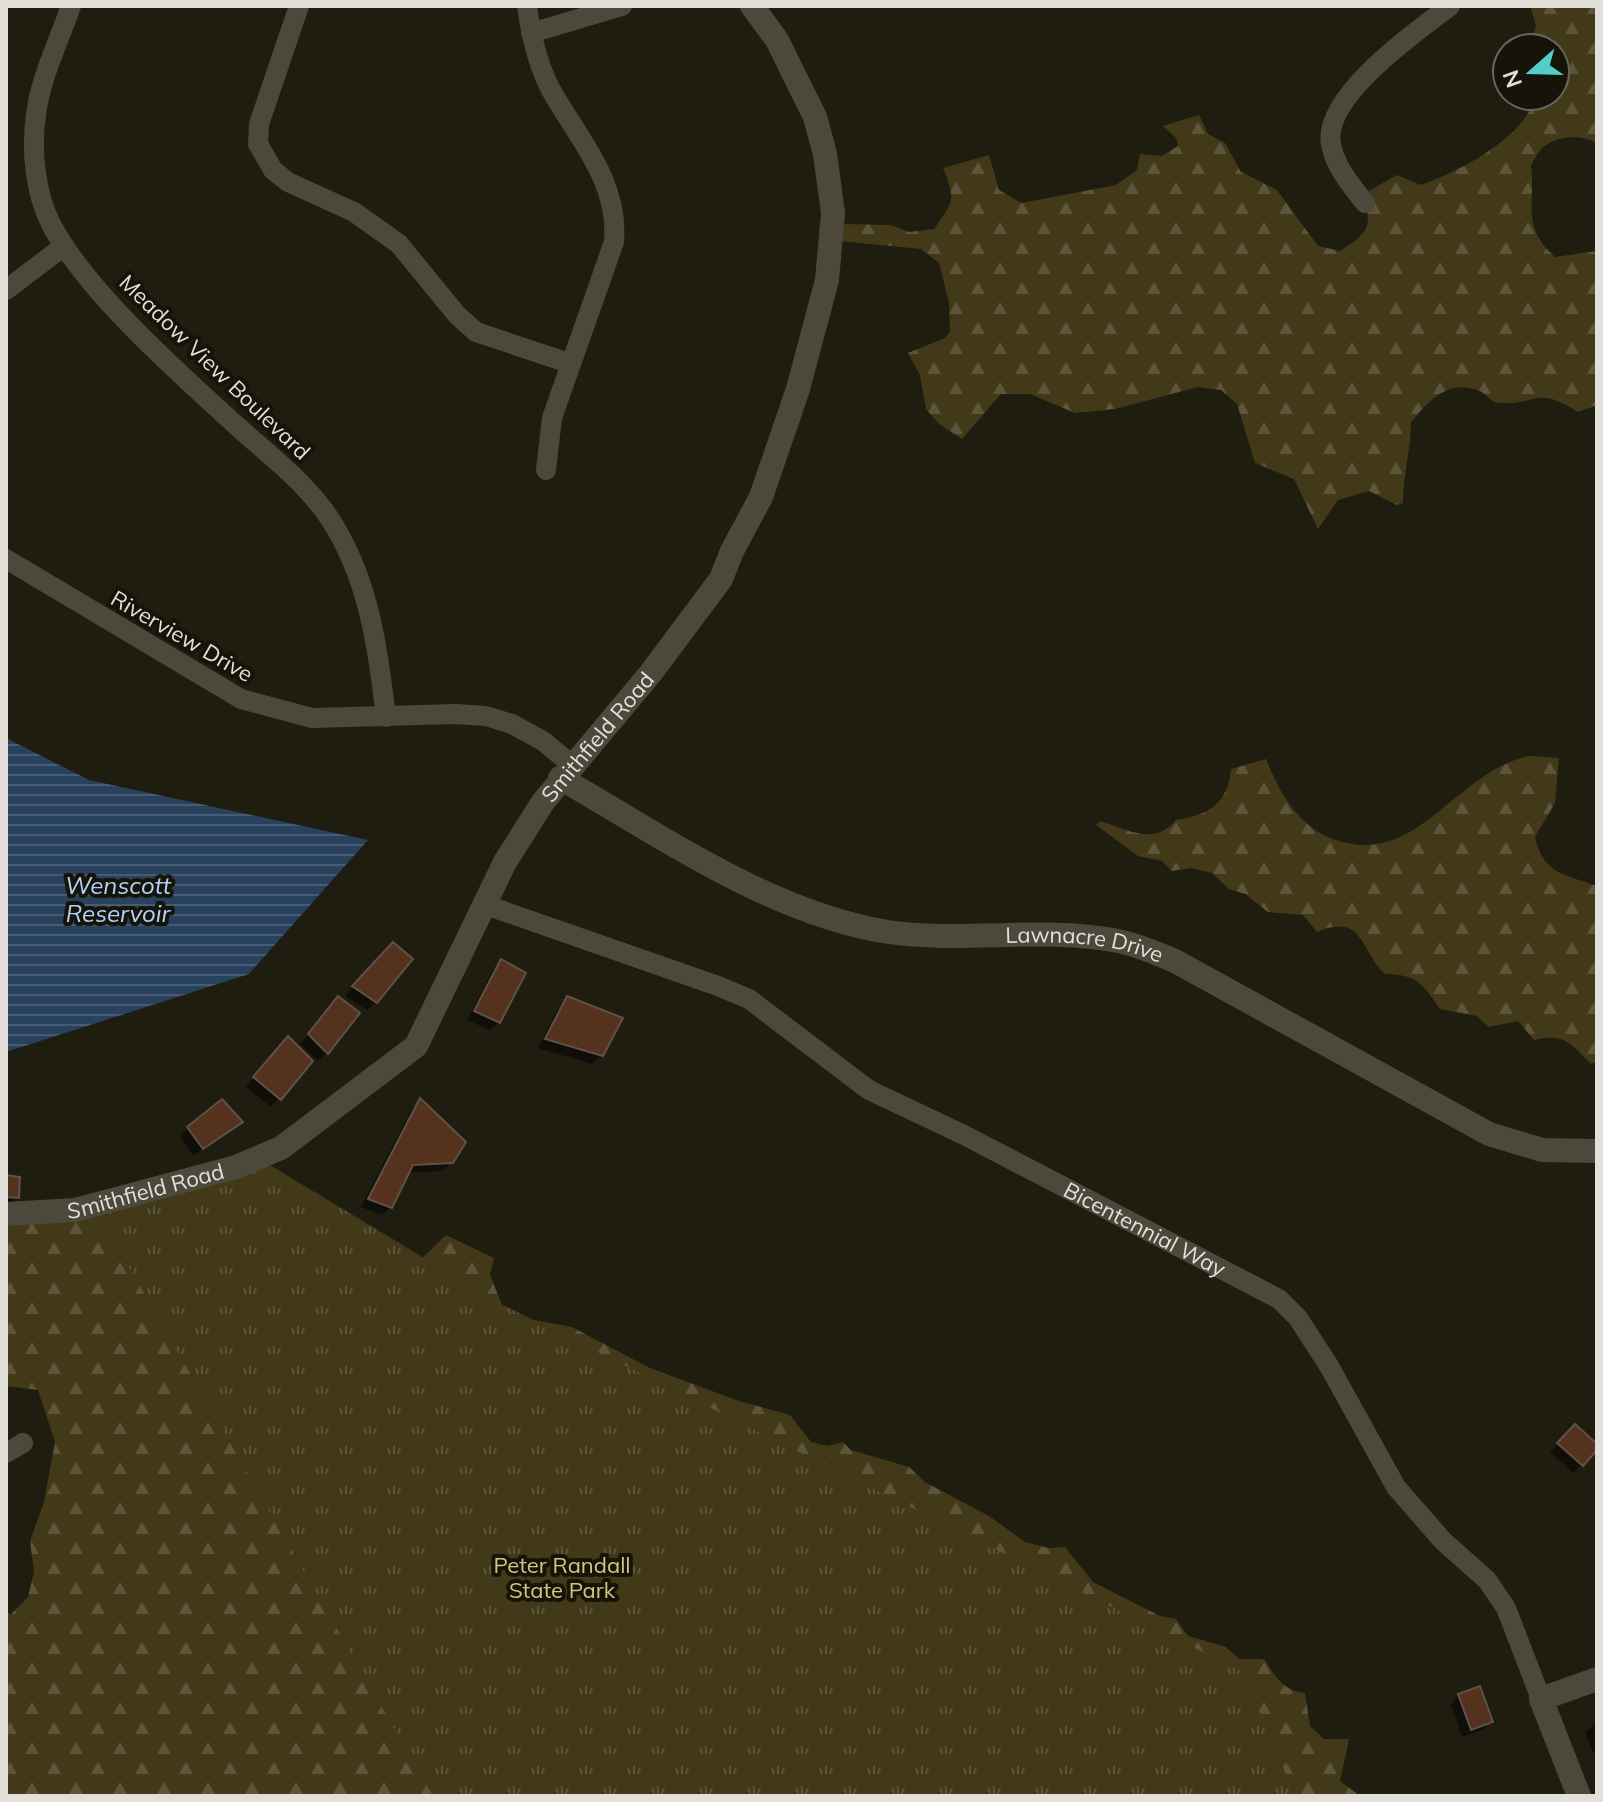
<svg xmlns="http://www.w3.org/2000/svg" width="1603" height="1802" font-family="Mulish,sans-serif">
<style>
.forest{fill:url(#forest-firs)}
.park{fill:url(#park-tufts)}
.water{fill:url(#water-rules)}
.shadow{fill:#0007}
.building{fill:#54321e;stroke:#5f514a;stroke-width:2}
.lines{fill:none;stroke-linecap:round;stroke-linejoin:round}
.minor{stroke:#4c493c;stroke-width:20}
.tertiary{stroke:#4c493c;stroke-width:24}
.labels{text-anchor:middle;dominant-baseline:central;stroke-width:8;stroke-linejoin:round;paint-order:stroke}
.street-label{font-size:22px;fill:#e2e0d8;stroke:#161308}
.park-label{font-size:22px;fill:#d6c481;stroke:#161308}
.water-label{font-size:24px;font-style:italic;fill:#b0d3fe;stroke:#161308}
</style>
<defs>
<pattern id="forest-firs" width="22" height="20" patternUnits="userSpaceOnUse" patternTransform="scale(2)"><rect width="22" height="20" fill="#423919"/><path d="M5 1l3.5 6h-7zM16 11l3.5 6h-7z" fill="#5d553a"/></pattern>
<pattern id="park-tufts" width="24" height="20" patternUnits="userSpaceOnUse" patternTransform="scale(2)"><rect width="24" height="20" fill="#423919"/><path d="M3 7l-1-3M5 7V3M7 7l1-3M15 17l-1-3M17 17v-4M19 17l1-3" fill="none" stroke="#5d553a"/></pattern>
<pattern id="water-rules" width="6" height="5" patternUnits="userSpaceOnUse" patternTransform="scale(2)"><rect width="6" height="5" fill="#28415d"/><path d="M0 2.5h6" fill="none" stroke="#475c74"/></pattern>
</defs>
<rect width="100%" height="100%" fill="#1f1c10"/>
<path class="forest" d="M1530 6H1597V144C1584 133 1555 136 1542 148 1538 152 1534 160 1531 165 1536 203 1520 226 1555 257L1597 251V405L1578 412C1536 386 1540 404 1501 403 1490 403 1488 395 1480 391 1448 378 1429 401 1411 422 1411 450 1403 475 1403 503L1397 505 1369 491 1338 500 1318 529 1294 479 1255 463 1237 404 1221 390 1198 387 1115 409 1075 413 1030 394H1001L962 439 939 424 926 409 920 375 908 353 945 338 950 332 949 303 939 263 921 249 839 241 842 224 891 225 909 232 934 229C954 201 956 200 943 168L989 155 999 190 1021 203 1116 185 1137 170 1140 154 1162 156 1178 146 1176 138 1163 126 1199 115 1208 134 1225 143 1241 172 1277 190 1318 246 1340 251C1368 233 1374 227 1362 195L1397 175 1421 185C1458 172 1527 137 1535 96H1555V48H1530L1536 26Z
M1530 756 1559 758 1555 803 1535 837C1543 874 1564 874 1597 886V1061L1591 1064C1570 1043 1565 1033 1534 1040L1518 1021 1489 1027 1477 1016 1440 1009C1422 983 1418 975 1385 974 1360 951 1364 912 1317 932L1303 915 1268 912 1245 894 1229 889 1212 873 1191 868 1172 871 1162 861 1138 856 1096 825 1100 821C1128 830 1155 846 1176 820 1208 815 1228 804 1231 769L1266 759C1280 793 1298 827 1336 840 1418 868 1456 770 1530 756Z
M90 1207 405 1275 446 1235 494 1258 490 1275 506 1315 572 1327 650 1368 739 1401 790 1415 811 1442 827 1446 843 1442 851 1450 909 1467 925 1482 989 1516 1025 1542 1048 1548 1065 1547 1093 1582 1160 1616 1176 1619 1188 1636 1226 1647 1239 1659H1264C1275 1676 1283 1691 1305 1693L1310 1726 1324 1739H1349L1340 1781 1360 1796H6V1613L11 1614 28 1597 34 1572 30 1541 44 1502 55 1442 38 1390 6 1386V1214Z"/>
<path class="park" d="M268 1164 499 1303 1243 1672 1295 1796H433L99 1215Z"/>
<path class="water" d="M6 738 89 780 368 840 249 974 6 1052Z"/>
<path class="shadow" d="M393 945 376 1001 367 1010 345 996Z
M502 961 499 1022 490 1030 467 1020 493 970Z
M567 998 601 1055 592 1064 538 1048 559 1007Z
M330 1007 327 1053 318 1061 300 1044Z
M280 1047 311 1061 271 1107 246 1087Z
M420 1101 451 1162 442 1171 407 1173 391 1206 382 1215 361 1207 412 1109Z
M240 1122 193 1156 180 1137 188 1128Z
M6 1178 17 1197 9 1205H6Z
M1575 1426 1597 1447 1573 1473 1550 1452Z
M1459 1696 1490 1722 1482 1730 1462 1737 1451 1704Z
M1597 1722V1750L1593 1752 1585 1732Z"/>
<path class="building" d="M393 942 413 959 377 1003 352 986Z
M501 959 526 973 500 1023 474 1011Z
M338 996 360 1013 328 1054 308 1034Z
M567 996 623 1018 603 1056 545 1039Z
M288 1036 313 1061 281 1100 253 1077Z
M420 1098 466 1142 453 1163 413 1165 392 1208 368 1199Z
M222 1099 243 1122 203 1149 187 1127Z
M6 1175 20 1177 19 1198 6 1197Z
M1575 1424 1597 1444V1450L1583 1466 1557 1443Z
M1480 1686 1493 1722 1471 1730 1458 1694Z"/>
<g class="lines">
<g class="minor">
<path d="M71 6C59 41 40 79 36 115 31 148 35 192 50 222 84 290 181 375 238 427 268 454 305 482 328 516 369 577 377 645 386 717"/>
<path d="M299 6 259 124 258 144 273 170 288 182 354 212 399 244 457 315 476 332 569 363"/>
<path d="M527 6C531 35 537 64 551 90 579 140 619 181 614 242L552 418 546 470"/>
<path d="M531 33 622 6"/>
<path d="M1365 203C1351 185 1335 167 1331 144 1322 97 1417 31 1450 6"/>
<path d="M6 290 64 246"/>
<path d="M6 559 241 699 312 718 456 714 486 716 512 724 543 741 572 765"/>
<path id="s1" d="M483 904 718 986 749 999 869 1090 964 1135 1279 1299 1298 1318 1329 1366 1396 1487 1443 1541 1487 1580 1506 1608 1541 1699"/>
<path d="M6 1453 23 1443"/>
</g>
<g class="tertiary">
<path id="s2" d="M560 778C662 836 770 913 888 932 964 943 1043 926 1118 941 1138 945 1156 953 1175 961L1489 1134 1542 1150 1597 1151"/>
<path id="s3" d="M6 1214 75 1210 236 1167 281 1148 416 1046 505 862 543 802 650 674 721 579 732 551 761 497 798 389 827 280 833 213 825 154 815 117 777 40 752 6"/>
<path d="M1579 1796 1541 1699 1597 1679"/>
</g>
</g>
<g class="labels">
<g class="street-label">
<text transform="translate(215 367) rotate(44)">Meadow View Boulevard</text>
<text transform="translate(182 636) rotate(30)">Riverview Drive</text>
<text stroke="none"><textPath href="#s3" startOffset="814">Smithfield Road</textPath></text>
<text stroke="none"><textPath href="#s2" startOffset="562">Lawnacre Drive</textPath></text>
<text stroke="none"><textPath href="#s3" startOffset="142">Smithfield Road</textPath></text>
<text stroke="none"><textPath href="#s1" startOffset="742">Bicentennial Way</textPath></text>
</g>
<g class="park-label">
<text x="562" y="1565">Peter Randall<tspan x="562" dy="25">State Park</tspan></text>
</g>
<g class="water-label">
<text x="118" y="885">Wenscott<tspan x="118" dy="28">Reservoir</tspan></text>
</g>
</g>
<rect width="1603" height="1802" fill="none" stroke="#e2e0d8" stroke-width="16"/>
<g transform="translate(1531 72) rotate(250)"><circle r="38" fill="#161308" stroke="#68655b" stroke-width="2"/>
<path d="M0-6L14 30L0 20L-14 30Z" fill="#53cdca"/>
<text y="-12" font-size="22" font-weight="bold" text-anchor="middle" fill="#e2e0d8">N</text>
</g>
</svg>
